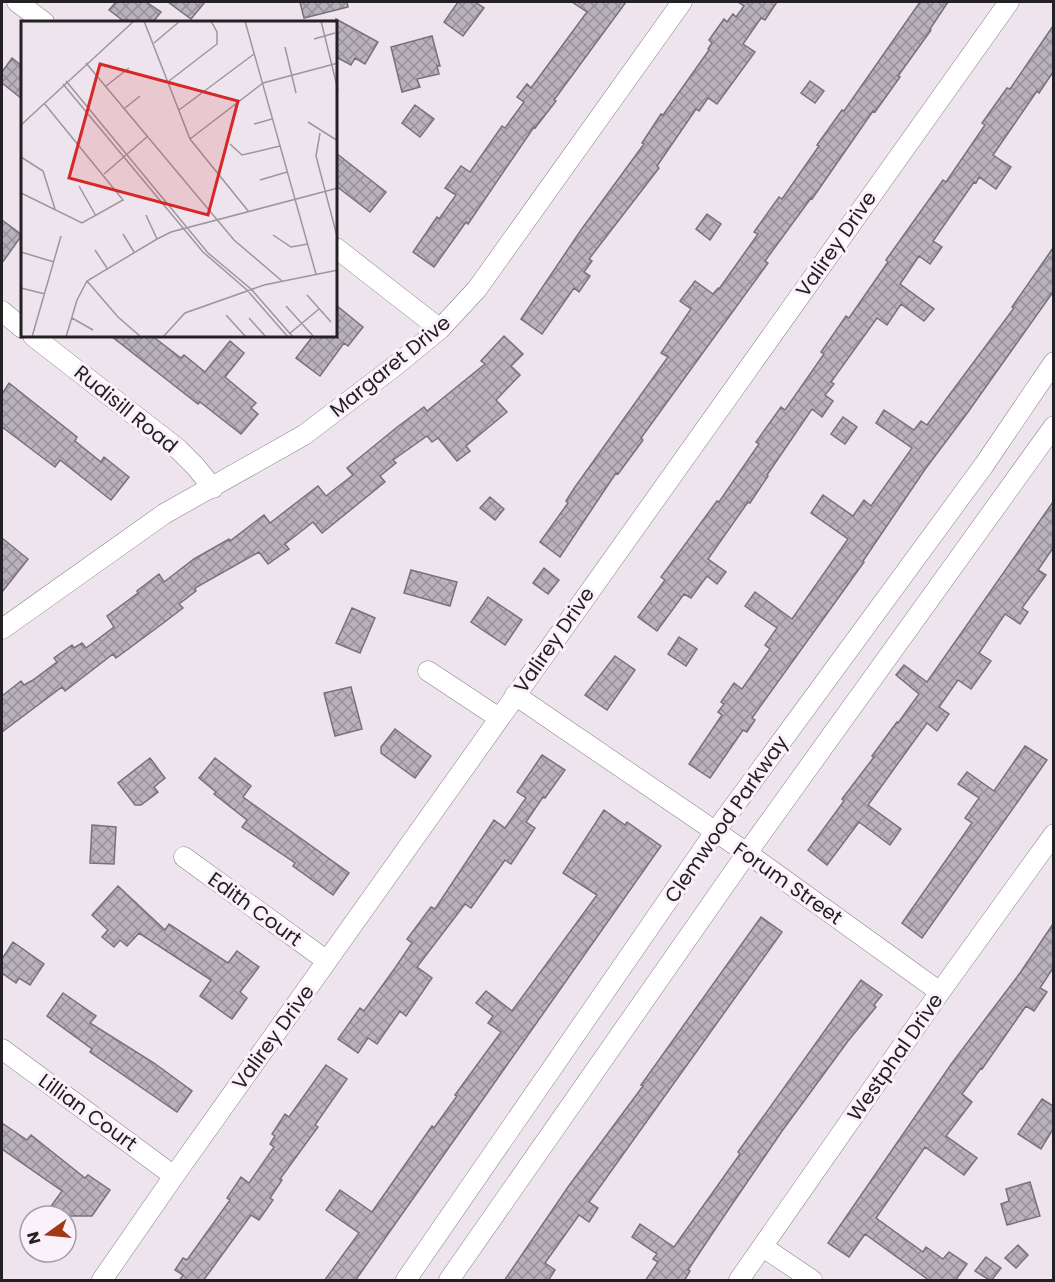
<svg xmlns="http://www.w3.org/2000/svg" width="1055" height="1282" font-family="Poppins,sans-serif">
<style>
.building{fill:url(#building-cross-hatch);stroke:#78717a;stroke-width:1.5}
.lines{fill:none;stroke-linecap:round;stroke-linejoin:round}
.minor-casing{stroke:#8a828a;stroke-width:21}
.minor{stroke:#fff;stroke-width:20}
.labels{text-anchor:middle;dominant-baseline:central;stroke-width:6;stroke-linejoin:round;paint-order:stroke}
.street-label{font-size:20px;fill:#242125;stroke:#faf1fa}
.inset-road{fill:none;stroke:#9d969d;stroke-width:1.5}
.view{fill:#d62828;fill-opacity:0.15;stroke:#d62828;stroke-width:3}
.inset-edge{fill:none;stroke:#242125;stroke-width:3}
</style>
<defs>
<pattern id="building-cross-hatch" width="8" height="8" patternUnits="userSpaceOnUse" patternTransform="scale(1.5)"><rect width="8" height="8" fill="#b9b1bb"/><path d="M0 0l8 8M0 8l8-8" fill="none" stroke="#969098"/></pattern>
</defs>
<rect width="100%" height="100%" fill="#ede4ed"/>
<path class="building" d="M116 2H146L161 12 153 22H125L109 10Z
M168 2H205L191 19Z
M300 2H347L348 7 304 18Z
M458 2H475L484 8 463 36 444 22Z
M572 2H626L554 100 556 101 535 128 534 127 468 224 466 222 434 267 413 252 437 217 439 219 456 195 445 188 461 166 470 172 502 126 505 128 524 102 517 97 527 84 531 88 587 12Z
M738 2H777L765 20 761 18 743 44 755 52 717 104 708 98 699 111 696 109 657 166 659 168 589 259 592 261 584 272 590 276 579 292 574 288 542 334 521 319 581 230 644 144 642 143 661 114 663 115 709 50 708 49 712 43 709 40 724 19 727 22 733 14 736 17 744 6Z
M920 2H948L930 29 931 30 898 76 900 77 875 112 873 111 812 199 811 198 765 261 768 263 641 438 643 440 618 474 616 473 560 557 540 542 568 503 566 501 575 487 668 357 661 353 691 309 680 301 695 281 713 294 718 288 719 289 758 234 754 232 779 197 782 199 819 146 817 145 842 110 844 111Z
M336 19 378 42 365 64 355 58 351 65 336 57Z
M1053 26V72L1039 93 1037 91 993 155 1011 167 996 189 979 177 976 183 974 182 933 241 942 247 930 264 919 256 900 284 934 309 924 321 901 304 887 325 877 318 831 382 834 384 825 395 833 401 822 417 812 409 767 475 768 476 750 503 748 502 708 559 726 572 717 584 707 576 691 598 684 594 657 631 638 617 665 580 661 577 717 501 719 502 759 444 756 442 781 407 785 410 824 354 821 352 846 316 849 318 888 262 886 260 943 180 946 182 985 125 982 123 1007 88 1010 89Z
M432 36 440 66H437L439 74 417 79 420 87 402 92 391 47Z
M12 58 22 66V99L2 83V72Z
M810 81 824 91 815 103 801 93Z
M415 105 434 119 420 137 402 123Z
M336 153 386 192 370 212 336 186Z
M707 214 721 224 710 240 696 229Z
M2 220 22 235 2 263Z
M1053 248V292L968 412 926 468 863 561 864 562 752 718 755 720 747 732 743 730 710 778 689 764 722 715 718 712 724 704 721 702 734 683 742 689 770 649 765 645 777 628 745 606 755 592 792 619 848 539 811 513 823 495 853 516 864 500 871 506 912 448 876 423 884 410 914 430 921 421 927 425 1014 308 1012 307Z
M336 305 363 327 348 346 344 343 320 376 296 358 313 336H336Z
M111 336H152L181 358 184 355 205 372 230 341 244 353 225 377 256 403 251 408 258 414 241 434 200 402 198 404Z
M504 336 523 354 511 366 520 375 496 400 507 412 466 446 470 451 457 461 438 438 432 442 427 436 393 460 396 463 380 476 385 482 322 533 313 522 285 544 289 549 268 564 259 552 195 588 196 591 179 604 183 608 162 624 116 658 113 654 65 691 62 687 2 732V696L21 681 24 685 33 680 57 662 54 658 72 645 74 648 82 643 86 648 114 627 107 616 138 593 137 591 159 574 164 582 194 559 229 539 230 541 264 515 270 523 318 486 326 496 353 475 347 468 396 428 424 407 427 411 485 364 481 361Z
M9 383 77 437 75 441 101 462 104 457 129 477 111 500 60 460 55 467 2 427V394Z
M843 417 857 427 845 444 831 434Z
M490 497 504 509 495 520 480 508Z
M1053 502V548L1038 570 1046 575 1022 608 1028 612 1020 624 1005 614 979 653 991 661 971 689 958 680 939 707 949 714 937 731 927 723 868 805 901 829 890 845 859 822 827 865 808 850 844 801 842 799 874 757 872 756 897 722 898 723 919 694 896 675 904 665 927 682Z
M2 538 28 559 2 592Z
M544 568 559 580 548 594 533 583Z
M411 570 457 582 450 606 404 593Z
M488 597 522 620 505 645 471 622Z
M352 608 375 618 360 653 336 643Z
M679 637 697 649 686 666 668 654Z
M615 656 635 670 607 710 585 695Z
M351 687 362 729 335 736 324 693Z
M395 729 431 756 415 778 381 753V747Z
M1025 746 1047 760 922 938 902 923 972 823 965 818 979 798 958 784 967 772 994 791Z
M542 755 565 770 545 798 543 797 526 822 535 828 511 864 505 860 471 908 465 904 417 967 432 978 406 1016 400 1011 377 1044 368 1038 358 1053 338 1039 360 1008 364 1011 395 968 412 943 407 939 431 907 435 909 494 820 505 828 526 798 517 792Z
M150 758 165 778 154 787 158 792 141 805H135L118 783Z
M215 758 251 786 243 797 349 873 333 895 293 866 295 863 242 827 247 820 214 794 216 792 199 778Z
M604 810 625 825 627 822 661 846 355 1281H324L359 1233 326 1210 340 1190 372 1212 432 1126 434 1128 457 1096 455 1095 501 1032 488 1023 493 1016 476 1003 486 991 512 1011 597 895 563 873Z
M92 825 116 827 114 864 90 863Z
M118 886 165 930 169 924 228 963 237 951 259 967 240 992 247 998 232 1019 200 996 211 980 139 933 127 946 120 940 114 947 102 937 108 930 92 915Z
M761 917 782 932 589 1202 598 1208 589 1222 579 1215 545 1263 555 1270 548 1281H504L568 1187 643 1086 641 1085Z
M1053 924V968L1040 988 1047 992 1034 1011 1026 1006 982 1069 981 1068 962 1094 972 1102 946 1136 977 1158 964 1175 925 1147 876 1218 923 1252 926 1247 943 1259 949 1252 967 1264 955 1281H930L865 1234 849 1257 828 1243 952 1063 1020 973Z
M13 942 44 964 30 985 19 978 16 983 2 973V959Z
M861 980 882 995 874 1005 876 1007 848 1041 782 1131 722 1219 688 1270 690 1271 684 1281H645L658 1262 653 1259 657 1254 632 1237 640 1224 674 1247 740 1154 738 1152Z
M63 993 96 1016 90 1023 154 1063 192 1091 177 1112 90 1052 92 1049 47 1016Z
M326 1065 347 1079 315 1125 318 1127 280 1179 282 1180 270 1198 273 1200 259 1220 251 1215 203 1281H179L183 1275 175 1270 183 1258 187 1260 230 1200 227 1198 241 1177 249 1183 274 1147 270 1144 275 1136 272 1134 285 1114 289 1117Z
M1042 1099 1053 1106V1129L1041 1149 1018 1134Z
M2 1123 27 1140 31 1135 85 1178 88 1175 110 1190 92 1216H44L62 1191 2 1149Z
M1030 1182 1040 1216 1007 1225 1001 1204 1009 1201 1006 1189Z
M1018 1245 1028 1255 1016 1268 1005 1258Z
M986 1257 1001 1268 991 1281 975 1271Z"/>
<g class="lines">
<g class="minor-casing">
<path id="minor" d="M17 2 44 22
M336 248 440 329
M2 311 22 328
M33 336 178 449 195 466 213 488
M2 629 164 514 304 435 395 366 440 329 477 289 682 2
M428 671 499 718
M515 695 747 853 940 992
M184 857 327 961
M2 1049 174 1176
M763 1247 812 1280
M102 1280 174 1176 1009 2
M406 1280 715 832 984 465 1054 362
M449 1280 747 853 1054 426
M739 1280 940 992 1054 834"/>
</g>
<use href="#minor" class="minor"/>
</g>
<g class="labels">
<g class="street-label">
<text transform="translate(836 244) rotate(-55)">Valirey Drive</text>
<text transform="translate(390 366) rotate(-39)">Margaret Drive</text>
<text transform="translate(126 409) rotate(39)">Rudisill Road</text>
<text transform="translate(554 640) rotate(-55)">Valirey Drive</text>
<text transform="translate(726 819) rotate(-55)">Clemwood Parkway</text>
<text transform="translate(788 883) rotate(35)">Forum Street</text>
<text transform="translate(255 909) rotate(36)">Edith Court</text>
<text transform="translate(273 1037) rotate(-54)">Valirey Drive</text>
<text transform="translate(895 1057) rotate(-55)">Westphal Drive</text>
<text transform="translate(88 1112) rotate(36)">Lillian Court</text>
</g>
</g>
<g transform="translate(21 21)">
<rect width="316" height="316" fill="#ede4ed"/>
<path class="inset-road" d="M123 0 169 118 228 191M224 0 295 253M300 0 317 69M293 18 314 12M133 22 159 0M264 26 275 72M65 42 213 219 261 260M45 60 187 232 230 268 272 316M148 60 196 23V11L190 0M42 63 182 231 226 269 267 316M85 65 108 47M104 87 119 75M158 89 233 33M287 101 317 120M233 103 251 98M0 104 113 0M299 112 295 135 317 219M169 118 242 62 317 42M209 123 221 134 259 125M0 136 22 150 34 188M83 153 127 115M239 159 266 151M58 165 75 195M0 172 61 202 102 179 23 82M125 194 136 218M102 213 113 231M252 214 270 226 287 223M74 229 86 247M0 231 33 241M66 260 97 296 120 316M0 267 24 273M286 274 310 301M265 285 293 316M205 294 225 316M51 297 72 309M228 297 245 316M268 313 298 288M11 316 40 215M45 316 56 279 66 260 136 218 150 211 317 167M142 316 164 292 243 264 317 249"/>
<path class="view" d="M79 43 217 80 187 194 48 157Z"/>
<rect width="316" height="316" class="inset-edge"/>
</g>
<rect width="1055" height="1282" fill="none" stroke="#242125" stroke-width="6"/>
<g transform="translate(48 1234) rotate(255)"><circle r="28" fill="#faf1fa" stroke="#a49ea5" stroke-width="1.5"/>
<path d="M0-4.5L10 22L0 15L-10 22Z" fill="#a13919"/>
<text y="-9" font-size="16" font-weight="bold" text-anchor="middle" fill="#242125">N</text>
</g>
</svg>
